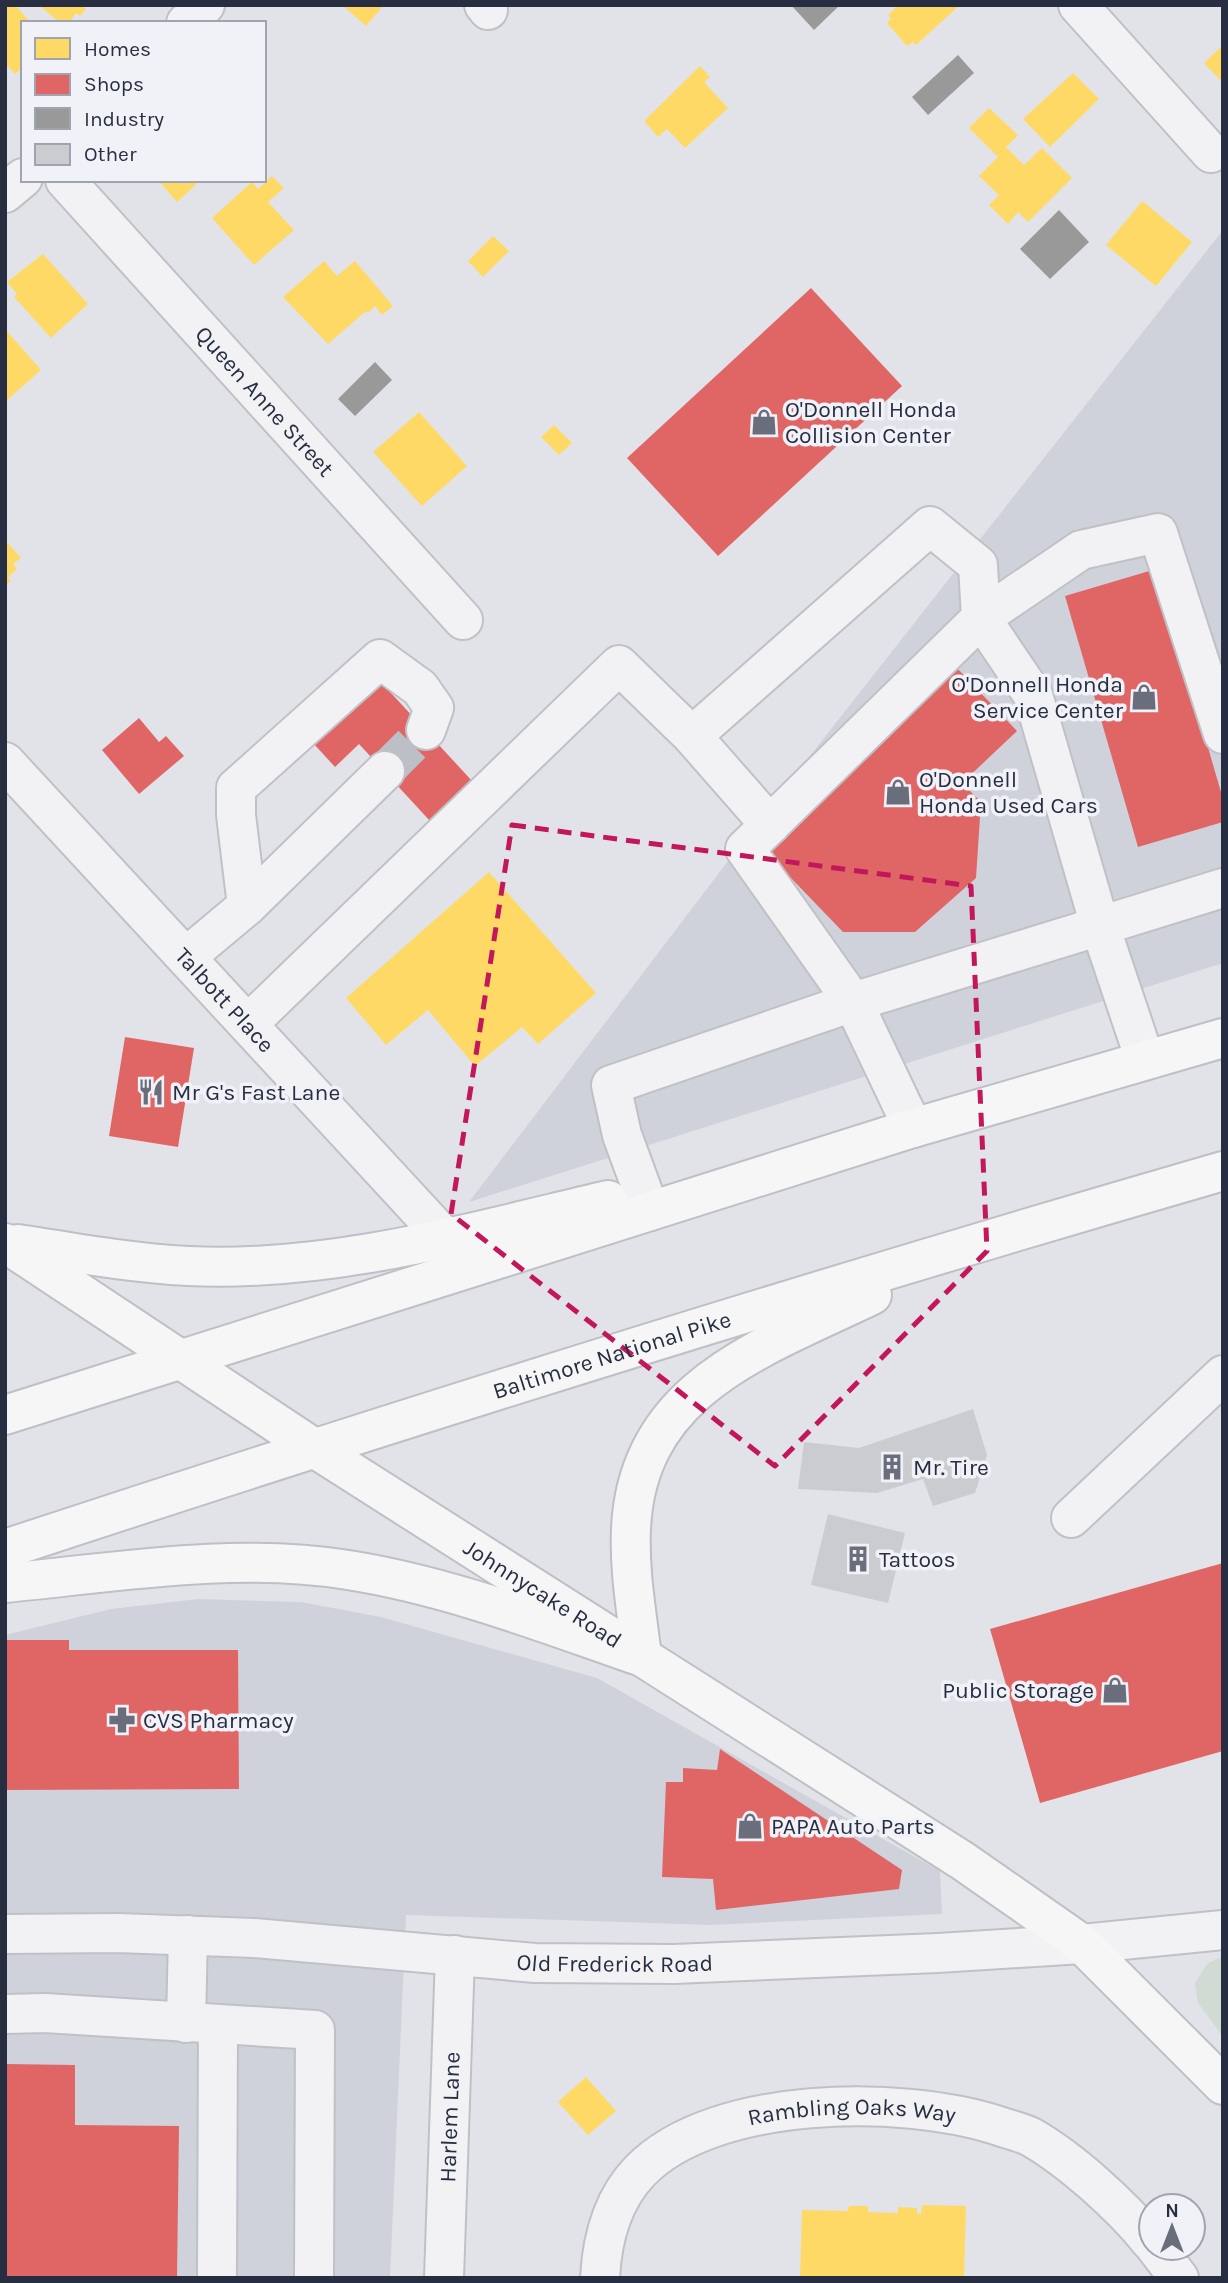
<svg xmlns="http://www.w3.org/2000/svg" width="1228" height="2283" font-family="Karla,sans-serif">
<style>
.built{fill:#d0d2db}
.green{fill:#d1dbd3}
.homes{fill:#ffd966}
.shops{fill:#e06666}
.industry{fill:#999}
.building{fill:#caccd0}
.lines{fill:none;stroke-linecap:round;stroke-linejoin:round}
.minor-tunnel{stroke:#bdbfc7;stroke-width:38;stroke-dasharray:38 19;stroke-linecap:butt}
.minor-casing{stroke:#c0c1c6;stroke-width:42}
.major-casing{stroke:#bec0c6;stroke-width:42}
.minor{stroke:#f2f2f4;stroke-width:38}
.major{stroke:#f6f6f7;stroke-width:38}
.marked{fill:none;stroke:#c2185b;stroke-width:5;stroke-dasharray:14 9;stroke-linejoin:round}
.labels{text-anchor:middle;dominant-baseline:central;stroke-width:7;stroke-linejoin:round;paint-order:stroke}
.street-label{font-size:23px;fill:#282e42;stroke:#f0f2f7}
.poi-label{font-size:23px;fill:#282e42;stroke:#f0f2f7;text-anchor:start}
</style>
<rect width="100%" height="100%" fill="#e2e3e8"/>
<path class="built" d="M1223 230V963L469 1202 747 836Z
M198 1599 301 1602 381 1617 597 1678 940 1871 942 1914 711 1925 406 1915 390 2278H5V1635L111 1609Z"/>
<path class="green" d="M1223 1956V2037L1198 2003 1195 1983 1207 1964Z"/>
<path class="homes" d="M7 5H15L31 23H23V67L15 74 5 63Z
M39 5H82L86 9 80 16 76 13 69 23H60Z
M342 5H384L366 26Z
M898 5H960L916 45 913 42 907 46 887 23 891 19 888 15Z
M1223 45V83L1204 63Z
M700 66 710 77 704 82 728 108 685 148 667 129 658 137 644 121Z
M1073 73 1099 99 1050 147 1023 119Z
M989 108 1018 135 1006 147 1024 165 1042 148 1072 178 1028 222 1018 212 1008 224 989 205 999 195 979 176 998 157 969 128Z
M272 176 284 188 268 202 294 230 254 265 212 218 252 182 258 189Z
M158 180H201L177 202Z
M1142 201 1192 242 1156 286 1106 245Z
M493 236 509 251 483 277 468 261Z
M43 254 88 304 51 338 14 297 17 294 7 282Z
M324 261 337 276 355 261 393 306 382 315 375 306 368 313 366 311 328 344 283 297Z
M5 329 41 370 5 402Z
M419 412 467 466 422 506 373 452Z
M554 425 572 443 559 455 541 437Z
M5 540 21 558 13 564 17 569 8 577 11 581 5 586Z
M489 872 596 993 538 1044 522 1027 475 1066 428 1010 386 1045 346 998Z
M586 2077 616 2111 588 2135 558 2102Z
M922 2205 966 2206 964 2278H800L802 2210 848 2211 849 2206H868V2212L898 2213V2207L917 2208V2214H921Z"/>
<path class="shops" d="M811 288 902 386 718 556 627 458Z
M1156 569 1223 799V822L1138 847 1065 596Z
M956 667 1017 731 962 783 981 802 976 878 915 932H843L763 849Z
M380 681 473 782 430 821 359 744 335 767 313 743Z
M139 718 159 742 166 736 184 756 139 794 102 750Z
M125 1037 194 1048 178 1147 109 1136Z
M1223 1563V1751L1040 1803 990 1629Z
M5 1640H69V1650H238L239 1789 5 1790Z
M720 1749 902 1870 899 1889 716 1910 713 1879 662 1877 666 1782H683V1768L717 1770Z
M5 2064 75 2065V2125L179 2126 177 2278H5Z"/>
<path class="industry" d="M791 5H840L814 30Z
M958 55 974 73 928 115 912 97Z
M1059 210 1089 242 1050 279 1020 249Z
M375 362 392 380 355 416 338 399Z"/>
<path class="building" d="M973 1409 987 1455 975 1493 933 1506 923 1479 877 1493 798 1489 804 1442 859 1448Z
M828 1514 905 1533 888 1603 811 1585Z"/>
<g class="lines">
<path class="minor-tunnel" d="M385 771 426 730"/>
<g class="minor-casing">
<g id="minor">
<path d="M484 5 488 10"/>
<path d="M1078 5 1211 153"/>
<path d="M186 23 205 5"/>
<path id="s1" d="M65 180 463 620"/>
<path d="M5 193 23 178"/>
<path d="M981 618 1081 550 1158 533 1223 734"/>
<path id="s2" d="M5 762 445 1238"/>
<path d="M770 825 692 736 930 526 978 565 981 618"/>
<path d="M247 906 236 815V788L380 659 420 688 434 708 426 730"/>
<path d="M186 957 247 906 385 771"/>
<path d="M248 1024 619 665 692 736"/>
<path d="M913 1128 853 1002 1100 926 1145 1060"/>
<path d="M650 1211 622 1135 611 1085 853 1002 745 849 981 618 1033 695 1100 926 1223 888"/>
<path d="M1071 1518 1223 1375"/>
<path id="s3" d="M5 1934 118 1933 254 1938 535 1963 674 1964 938 1953 1082 1944 1223 1930"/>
<path d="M5 2014 45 2013 315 2030 314 2278"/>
<path d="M186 2023 188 1935"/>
<path d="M1156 2248 1179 2278"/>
<path d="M217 2278 218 2026"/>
<path id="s4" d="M444 2278 455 1955"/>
<path id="s5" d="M600 2278C602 2239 613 2199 640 2171 714 2095 902 2095 996 2125 1007 2129 1021 2132 1031 2137 1071 2160 1122 2206 1151 2242"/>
</g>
</g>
<g class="major-casing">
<g id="major">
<path id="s6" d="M5 1243 314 1448 963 1861 1082 1944 1223 2085"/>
<path d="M18 1244C75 1253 131 1263 188 1266 330 1273 471 1232 608 1200"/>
<path d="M5 1415 913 1128 1223 1038"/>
<path id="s7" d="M5 1549C409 1416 815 1289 1223 1171"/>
<path d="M5 1583C118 1572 235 1552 348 1570 450 1586 546 1624 642 1657 637 1614 629 1572 631 1529 637 1387 763 1348 872 1295"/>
</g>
</g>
<use href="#minor" class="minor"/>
<use href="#major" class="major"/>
</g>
<path class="marked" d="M512 825 971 886 987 1251 775 1466 451 1214Z"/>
<defs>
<g id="shop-bare" transform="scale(2.1)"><path d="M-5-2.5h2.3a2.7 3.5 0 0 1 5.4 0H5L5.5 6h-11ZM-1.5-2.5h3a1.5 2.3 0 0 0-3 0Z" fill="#696d7c" stroke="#f0f2f7" stroke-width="2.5" paint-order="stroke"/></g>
<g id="restaurant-bare" transform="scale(2.1)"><path d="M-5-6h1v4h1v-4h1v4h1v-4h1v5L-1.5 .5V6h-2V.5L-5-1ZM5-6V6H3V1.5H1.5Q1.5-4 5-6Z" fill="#696d7c" stroke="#f0f2f7" stroke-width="2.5" paint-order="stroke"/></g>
<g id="building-bare" transform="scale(2.1)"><path d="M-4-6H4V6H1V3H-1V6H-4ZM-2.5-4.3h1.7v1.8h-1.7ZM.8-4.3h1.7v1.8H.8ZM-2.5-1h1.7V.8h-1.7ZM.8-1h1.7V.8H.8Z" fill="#696d7c" stroke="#f0f2f7" stroke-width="2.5" paint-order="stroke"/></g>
<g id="pharmacy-bare" transform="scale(2.1)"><path d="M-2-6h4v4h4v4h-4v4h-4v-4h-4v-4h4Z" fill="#696d7c" stroke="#f0f2f7" stroke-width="2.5" paint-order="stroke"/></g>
</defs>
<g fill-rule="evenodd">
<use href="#shop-bare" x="764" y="422"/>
<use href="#shop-bare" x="1144" y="697"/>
<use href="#shop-bare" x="898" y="792"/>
<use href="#restaurant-bare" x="151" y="1092"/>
<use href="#building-bare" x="892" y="1467"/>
<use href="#building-bare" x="858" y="1559"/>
<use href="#shop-bare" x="1115" y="1690"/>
<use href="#pharmacy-bare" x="122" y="1720"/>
<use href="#shop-bare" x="750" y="1826"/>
</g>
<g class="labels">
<g class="street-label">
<text stroke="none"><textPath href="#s1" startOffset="298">Queen Anne Street</textPath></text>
<text stroke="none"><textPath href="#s2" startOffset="324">Talbott Place</textPath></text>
<text stroke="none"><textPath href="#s7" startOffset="637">Baltimore National Pike</textPath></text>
<text stroke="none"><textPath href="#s6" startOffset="642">Johnnycake Road</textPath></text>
<text stroke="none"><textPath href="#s3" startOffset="611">Old Frederick Road</textPath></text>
<text stroke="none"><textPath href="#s4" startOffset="161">Harlem Lane</textPath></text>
<text stroke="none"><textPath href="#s5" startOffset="343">Rambling Oaks Way</textPath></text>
</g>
<g class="poi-label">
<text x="785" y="409">O'Donnell Honda<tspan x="785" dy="26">Collision Center</tspan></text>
<text x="1123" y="684" text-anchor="end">O'Donnell Honda<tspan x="1123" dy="26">Service Center</tspan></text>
<text x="919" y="779">O'Donnell<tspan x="919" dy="26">Honda Used Cars</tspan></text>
<text x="172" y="1092">Mr G's Fast Lane</text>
<text x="913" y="1467">Mr. Tire</text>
<text x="879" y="1559">Tattoos</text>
<text x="1094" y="1690" text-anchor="end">Public Storage</text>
<text x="143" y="1720">CVS Pharmacy</text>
<text x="771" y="1826">PAPA Auto Parts</text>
</g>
</g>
<rect width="1228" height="2283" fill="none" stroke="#282e42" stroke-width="14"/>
<rect x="21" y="21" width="245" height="161" fill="#f0f2f7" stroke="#a0a4af" stroke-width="2"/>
<rect x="35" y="38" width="35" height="21" fill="#ffd966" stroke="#a0a4af" stroke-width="2"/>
<text x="84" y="56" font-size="21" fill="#282e42">Homes</text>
<rect x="35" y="74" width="35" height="21" fill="#e06666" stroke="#a0a4af" stroke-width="2"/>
<text x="84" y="91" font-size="21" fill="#282e42">Shops</text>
<rect x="35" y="108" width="35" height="21" fill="#999999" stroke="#a0a4af" stroke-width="2"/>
<text x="84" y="126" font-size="21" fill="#282e42">Industry</text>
<rect x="35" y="144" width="35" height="21" fill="#caccd0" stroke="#a0a4af" stroke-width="2"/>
<text x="84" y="161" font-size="21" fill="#282e42">Other</text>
<g transform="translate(1172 2227)"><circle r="33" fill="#f0f2f7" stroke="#a0a4af" stroke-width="2"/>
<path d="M0-5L12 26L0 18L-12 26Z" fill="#696d7c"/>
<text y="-10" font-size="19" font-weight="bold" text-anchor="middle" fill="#282e42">N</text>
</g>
</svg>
